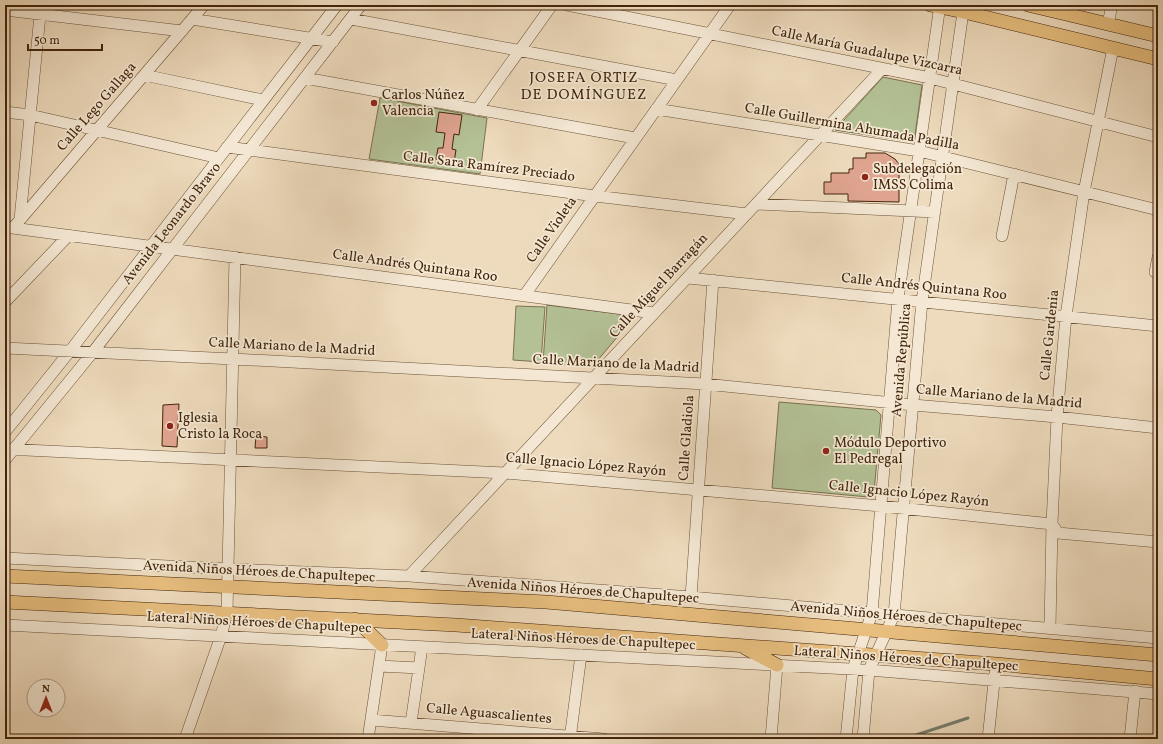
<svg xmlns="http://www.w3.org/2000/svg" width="1163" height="744" font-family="Vollkorn,serif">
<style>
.green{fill:#b3c195;stroke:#7a7250}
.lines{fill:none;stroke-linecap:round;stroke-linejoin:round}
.stream{stroke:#767f6f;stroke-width:3}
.building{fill:#dfa48f;stroke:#42240b}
.minor-casing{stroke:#6d5238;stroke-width:12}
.major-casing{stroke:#42240b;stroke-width:14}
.minor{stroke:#f4e8d4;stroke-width:11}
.major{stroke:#e7be7e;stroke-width:13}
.poi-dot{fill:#8f2418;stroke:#f4e8d4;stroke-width:1.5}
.labels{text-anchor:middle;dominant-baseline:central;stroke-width:3.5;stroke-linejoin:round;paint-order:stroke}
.street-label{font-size:14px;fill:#42240b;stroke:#f4e8d4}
.poi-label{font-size:14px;fill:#42240b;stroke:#f4e8d4;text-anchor:start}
.neighbourhood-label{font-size:15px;letter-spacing:1px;fill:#42240b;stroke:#f4e8d4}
</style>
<rect width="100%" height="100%" fill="#eedbbd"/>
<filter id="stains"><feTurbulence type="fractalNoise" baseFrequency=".005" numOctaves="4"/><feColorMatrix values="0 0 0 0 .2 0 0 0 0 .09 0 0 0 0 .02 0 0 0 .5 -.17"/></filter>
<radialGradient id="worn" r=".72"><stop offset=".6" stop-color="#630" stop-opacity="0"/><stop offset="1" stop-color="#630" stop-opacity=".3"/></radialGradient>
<path class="green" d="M883 77 922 85 914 142 835 130Z
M380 98 487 118 480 174 369 159Z
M547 305 635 316 592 367 543 363Z
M516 306 545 307 541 362 513 360Z
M779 402 876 410 881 415 874 492 868 497 772 488Z"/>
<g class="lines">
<path class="stream" d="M908 739 913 736 968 718"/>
</g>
<path class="building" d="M439 112 462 115 459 135 454 134 452 149 456 150 454 162 436 159 438 148H443L445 133 436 132Z
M866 153H885L895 159 899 164V202L848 201V194H824V182H831V173H849V169H853V158H866Z
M179 404 177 447 162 446 163 405Z
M256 436 267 437V448H255Z"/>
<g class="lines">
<g class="minor-casing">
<path id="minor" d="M567 5 930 78 1158 137
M5 10 182 31
M192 19 333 42
M351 19 677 80
M1108 24 1112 5
M144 75 263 100
M305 78 635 138
M656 109 919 151 1158 210
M477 110 552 5
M5 112 30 115 219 158
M227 147 595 196 747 214
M756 204 935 212
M20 219 41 5
M5 227 654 313
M13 228 204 5
M1002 236 1014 174
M1155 272 1158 257
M688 278 1158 326
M524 296 730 5
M5 302 69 235
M5 348 233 359 705 384 913 405 1057 417 1158 428
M5 432 70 351 337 5
M5 449 505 473 881 506 1052 524 1058 533 1158 542
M5 460 93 352 361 5
M5 558 229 569 409 576 691 597 1158 638
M409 576 882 69
M691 597 713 280
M5 625 869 670 1158 694
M1050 628 1052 524 1057 417 1066 316 1084 192 1113 48
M379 666 419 668
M371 720 604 739
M411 723 422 647
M185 739 221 636 227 613 235 257
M368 739 382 645
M570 739 581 655
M771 739 777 665
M846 739 853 669 872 613 898 299 940 5
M863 739 869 670 894 615 922 301 964 5
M988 739 995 673
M1130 739 1135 691"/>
</g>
<g class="major-casing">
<path id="major" d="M930 5 964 12 1158 59
M1028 5 1158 36
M5 576 546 602 1158 655
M5 602 456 625 996 664 1158 679
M355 619 382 645
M745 648 777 665"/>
</g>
<use href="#minor" class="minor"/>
<use href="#major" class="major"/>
</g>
<g class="poi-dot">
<circle cx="374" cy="103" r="4"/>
<circle cx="865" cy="177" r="4"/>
<circle cx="170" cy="426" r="4"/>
<circle cx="826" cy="451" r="4"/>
</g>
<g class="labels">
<g class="street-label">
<text transform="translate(867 51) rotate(12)">Calle María Guadalupe Vizcarra</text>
<text transform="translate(97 107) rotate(-49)">Calle Lego Gallaga</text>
<text transform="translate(852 127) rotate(10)">Calle Guillermina Ahumada Padilla</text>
<text transform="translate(489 167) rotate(7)">Calle Sara Ramírez Preciado</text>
<text transform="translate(172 224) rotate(-52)">Avenida Leonardo Bravo</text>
<text transform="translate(552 230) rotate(-55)">Calle Violeta</text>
<text transform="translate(415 266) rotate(8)">Calle Andrés Quintana Roo</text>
<text transform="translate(659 286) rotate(-47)">Calle Miguel Barragán</text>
<text transform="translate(924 287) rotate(6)">Calle Andrés Quintana Roo</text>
<text transform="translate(1050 335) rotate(-84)">Calle Gardenia</text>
<text transform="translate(292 347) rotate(3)">Calle Mariano de la Madrid</text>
<text transform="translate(902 360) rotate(-85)">Avenida República</text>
<text transform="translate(616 364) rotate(3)">Calle Mariano de la Madrid</text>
<text transform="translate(999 397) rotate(5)">Calle Mariano de la Madrid</text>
<text transform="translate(687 438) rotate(-86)">Calle Gladiola</text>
<text transform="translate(586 465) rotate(5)">Calle Ignacio López Rayón</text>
<text transform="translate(909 494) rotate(6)">Calle Ignacio López Rayón</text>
<text transform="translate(259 572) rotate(3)">Avenida Niños Héroes de Chapultepec</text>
<text transform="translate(583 591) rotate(4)">Avenida Niños Héroes de Chapultepec</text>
<text transform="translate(906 617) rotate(5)">Avenida Niños Héroes de Chapultepec</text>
<text transform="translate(259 623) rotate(3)">Lateral Niños Héroes de Chapultepec</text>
<text transform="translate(583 640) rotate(3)">Lateral Niños Héroes de Chapultepec</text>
<text transform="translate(906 659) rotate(4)">Lateral Niños Héroes de Chapultepec</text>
<text transform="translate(489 714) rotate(5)">Calle Aguascalientes</text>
</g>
<g class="poi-label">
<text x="382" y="95">Carlos Núñez<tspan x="382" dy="16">Valencia</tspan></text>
<text x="873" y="169">Subdelegación<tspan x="873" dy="16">IMSS Colima</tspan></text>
<text x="178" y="418">Iglesia<tspan x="178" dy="16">Cristo la Roca</tspan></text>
<text x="834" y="443">Módulo Deportivo<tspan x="834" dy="16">El Pedregal</tspan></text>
</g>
<g class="neighbourhood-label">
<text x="584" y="78">JOSEFA ORTIZ<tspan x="584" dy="17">DE DOMÍNGUEZ</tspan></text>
</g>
</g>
<rect width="1163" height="744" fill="none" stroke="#eedbbd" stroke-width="20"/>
<rect x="6" y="6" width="1151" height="732" fill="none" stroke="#42240b" stroke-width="2"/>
<rect x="10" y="10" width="1143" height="724" fill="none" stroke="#42240b"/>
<g transform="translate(46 698)"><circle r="19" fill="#f4e8d4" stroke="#ad9a84"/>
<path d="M0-3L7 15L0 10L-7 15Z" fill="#8f2418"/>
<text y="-6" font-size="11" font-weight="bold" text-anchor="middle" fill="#42240b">N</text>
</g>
<path d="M28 44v6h74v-6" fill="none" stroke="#42240b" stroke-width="2"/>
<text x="34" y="44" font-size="12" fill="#42240b" stroke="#f4e8d4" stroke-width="3" paint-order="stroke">50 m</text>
<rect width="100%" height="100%" filter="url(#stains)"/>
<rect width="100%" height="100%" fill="url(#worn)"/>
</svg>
